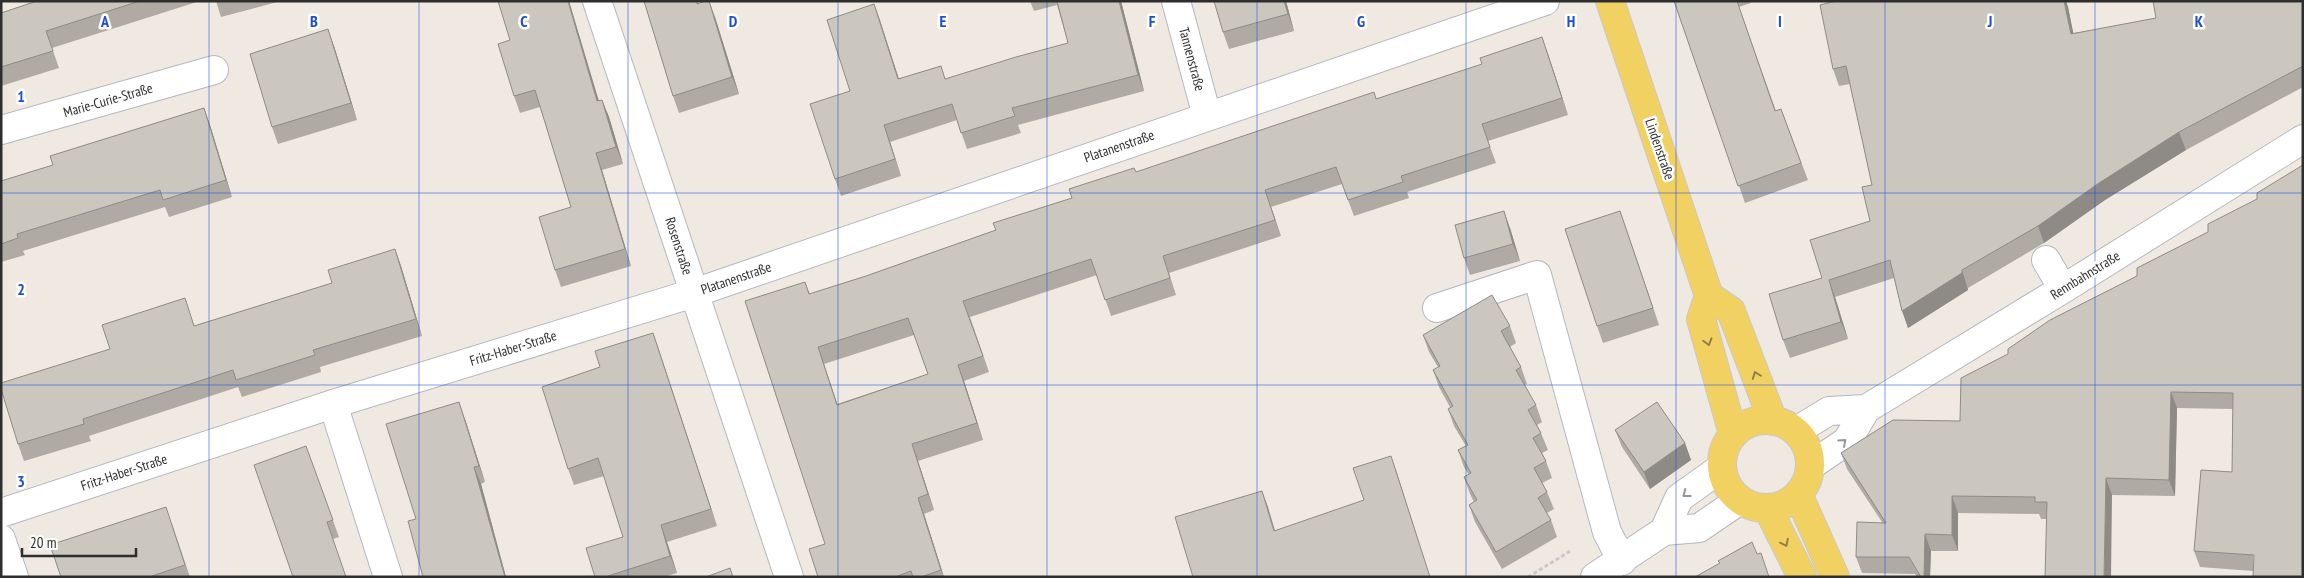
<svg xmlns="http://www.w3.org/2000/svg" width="2304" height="578" font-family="'PT Sans Narrow',sans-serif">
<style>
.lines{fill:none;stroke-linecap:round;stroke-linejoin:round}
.minor-casing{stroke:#b4b7c1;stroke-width:30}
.major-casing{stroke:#c9c9c9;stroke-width:30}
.path{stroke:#c9c9c9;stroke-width:3;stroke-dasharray:4 2.5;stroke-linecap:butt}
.minor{stroke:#fff;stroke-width:28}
.major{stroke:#f2d163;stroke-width:28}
.wall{fill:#afaba4;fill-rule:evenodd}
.shaded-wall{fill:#8e8b86}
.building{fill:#cbc7bf;stroke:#8e8b86;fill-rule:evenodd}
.oneway{stroke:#908048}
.oneway2{stroke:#969696}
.grid{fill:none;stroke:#1d4ed8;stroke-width:1;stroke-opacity:0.55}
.labels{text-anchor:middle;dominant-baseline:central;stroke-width:5;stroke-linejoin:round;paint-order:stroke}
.street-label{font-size:14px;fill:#2e2e2e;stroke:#fff}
.grid-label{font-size:16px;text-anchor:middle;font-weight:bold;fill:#1d4ed8;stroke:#fff;stroke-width:5;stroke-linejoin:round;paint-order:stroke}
</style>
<rect width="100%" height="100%" fill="#efe9e1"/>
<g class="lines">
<g class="minor-casing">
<path id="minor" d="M597 1 789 577
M1176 1 1207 116
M1 130 214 70
M2046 260 2063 289
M1437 308 1537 275 1607 532 1622 561
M333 404 388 577
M1796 431 1829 411 1866 409 2063 289 2303 139
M1810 466 1847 441 1866 409
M1 513 333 404 694 293 1545 1
M1664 531 1679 498 1721 468
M1 539 14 577
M1595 577 1664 531 1699 528 1740 500"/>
</g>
<g class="major-casing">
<path id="major" d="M1610 1 1709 296 1731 311 1773 421
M1709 296 1701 319 1733 434
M1722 464a44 44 0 1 1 88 0a44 44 0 1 1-88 0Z
M1798 494 1835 577
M1768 509 1802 577"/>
</g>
<path class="path" d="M1528 577 1572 550"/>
<use href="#minor" class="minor"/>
<use href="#major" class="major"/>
</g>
<path class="wall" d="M37 1H200L52 48 59 68 1 86V13Z
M216 1H281L221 17Z
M498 1H569L598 101 602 100 609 117 623 164 602 170 631 266 561 287 555 270 571 207 540 107 520 113 514 96 510 40Z
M644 1H698V3L715 17 739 94 679 113 673 96Z
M1030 1H1121L1144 91 1018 125 1021 133 967 149 957 120 890 142 901 176 841 196 835 179 874 4 899 79 941 66 945 79 1068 43 1057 5 1034 11Z
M1286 1 1294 31 1229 49 1223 32Z
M1674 1H1750L1751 3 1739 7 1776 111 1781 109 1808 180 1745 203Z
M1836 1H2066L2068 7 2073 33 2303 1V87L2186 150 2105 200 2044 243 1968 288V290L1908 328 1894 278 1835 297 1848 339 1790 358 1783 340 1822 278 1870 221 1872 185 1850 84 1839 86 1833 69Z
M334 46 357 120 278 144 272 127Z
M1548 54 1568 115 1488 141 1496 163 1407 192 1409 198 1354 216 1342 184 1271 207 1281 236 1169 273 1176 295 1111 316 1097 275 970 317 989 372 964 381 983 440 918 461 934 510 924 514 944 577H818L825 544 805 282 810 294 866 276 996 230 1136 172 1376 99ZM914 335 928 374 837 404 824 364Z
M204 108 210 125 232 197 169 217 165 207 23 251 25 255 1 262V181L53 165Z
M2257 199 2253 571 2200 567 2194 551 2232 472 2233 409 2177 408 2175 496 2112 495 2046 519H2041L2039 514 1958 513V551H1931L1930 577H1917L1915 574 1862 573 1856 557 1882 522 1847 469 1841 453 1960 421 2008 354 2137 276 2208 232Z
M1620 211 1659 325 1603 343 1597 326Z
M1510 228 1520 261 1470 275 1464 258Z
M395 249 401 266 422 336 320 367 321 372 242 397 238 387 89 436 91 441 24 461 18 444 110 349 185 298 194 326 332 283Z
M1510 326 1516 343 1510 347 1521 367 1527 384 1524 385 1536 405 1542 422 1537 425 1541 433 1548 450 1542 453 1546 461 1552 478 1542 483 1547 492 1554 509 1547 513 1551 520 1557 537 1502 569 1475 522 1469 505 1474 502 1470 494 1464 477 1469 475 1464 467 1458 450 1466 446 1454 426 1448 409 1450 407 1439 387 1433 370 1438 367 1429 352 1423 335Z
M653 333 717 526 667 542 677 573 664 577H595L623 537 604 476 574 485 568 469 600 367Z
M465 419 485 482 481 484 506 577H423L416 519Z
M1615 430 1685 443 1691 460 1650 489 1622 447Z
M306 446 339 537 333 539 293 577Z
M172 524 190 577H61Z"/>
<path class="shaded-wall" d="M568 1H569L604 118 597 101Z
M709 1 715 17 739 94 732 77Z
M1119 1H1121L1144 91 1138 75Z
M1284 1H1286L1294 31 1288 14Z
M2064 1H2066L2068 7 2077 51 2071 34Z
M874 4 880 20 904 95 898 79Z
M328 29 334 46 357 120 351 103Z
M1542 37 1548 54 1568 115 1562 98Z
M602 100 609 117 623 164 616 147Z
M204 108 210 125 232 197 226 180Z
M884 125 890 142 901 176 895 159Z
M2179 132 2186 150 2105 200 2044 243 2038 226 2099 183Z
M596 153 602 170 631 266 625 249Z
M1265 190 1271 207 1281 236 1275 220Z
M1504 211 1510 228 1520 261 1513 244Z
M1620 211 1626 228 1659 325 1653 308Z
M395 249 401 266 422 336 416 319Z
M1962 270 1968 290 1908 328 1902 311Z
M1829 280 1835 297 1848 339 1841 322Z
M653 333 659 350 717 526 711 509Z
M818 347 824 364 843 421 837 405Z
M958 365 964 381 983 440 977 423Z
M2171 392 2177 408 2175 496 2169 480Z
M459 402 465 419 485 482 479 466Z
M1685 443 1691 460 1650 489 1644 472Z
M912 444 918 461 934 510 928 494Z
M1391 456 1397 473 1430 577Z
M474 467 481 484 506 577H505Z
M2106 478 2112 495 2111 577H2104Z
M1262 491 1268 507 1280 548 1274 531Z
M1952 496 1958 513V551L1952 535Z
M918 498 924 514 944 577 941 570Z
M661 525 667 542 677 573 670 556Z
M1925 534 1931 551 1930 577H1924Z"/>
<path class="building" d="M37 1H140L46 31 53 51 1 67V13Z
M498 1H568L597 101 602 100 616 147 596 153 625 249 555 270 539 217 571 207 535 90 514 96 498 44 510 40Z
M644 1H697V4L705 1H709L732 77 673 96Z
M1057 1H1119L1138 75 1012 108 1015 116 961 133 952 104 884 125 895 159 835 179 810 104 850 91 827 20 874 4 898 79 941 66 945 79 1016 57 1068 43Z
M1214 1H1284L1288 14 1223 32Z
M1674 1H1737L1775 111 1781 109 1801 163 1738 186Z
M1836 1H2064L2071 34 2156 18 2153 1H2303V66L2179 132 2099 183 2038 226 1962 270V273L1902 311 1890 260 1829 280 1841 322 1783 340 1769 294 1822 278 1810 240 1870 221 1862 187 1872 185 1846 66 1833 69 1820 5Z
M328 29 351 103 272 127 250 54Z
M1542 37 1562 98 1482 124 1490 147 1401 176 1403 182 1348 200 1336 167 1265 190 1275 220 1163 256 1170 278 1105 300 1091 259 963 301 983 356 958 365 977 423 912 444 928 494 918 498 941 570 921 577H913L911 571 895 577H818L809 549 825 544 745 301 805 282 809 294 866 276 996 230 993 223 1072 198 1069 189 1134 168 1136 172 1374 92 1376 99 1482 64 1480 58ZM908 318 928 374 837 405 818 347Z
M204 108 226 180 163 200 160 190 17 234 18 238 1 244V181L53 165 50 156Z
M2303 165V577H2253L2254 555 2194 551 2201 470 2232 472 2233 393 2171 392 2169 480 2106 478 2104 577H2045L2047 502H2035V497L1952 496V535L1925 534 1924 577H1921L1909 557H1856L1857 522 1886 523 1841 453 1893 420 1960 421 1961 378 2008 354V349L2050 320 2137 276V268L2208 232V224L2257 199V193Z
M1504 211 1513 244 1464 258 1455 225Z
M1620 211 1653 308 1597 326 1565 229Z
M395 249 416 319 313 350 315 355 236 380 233 370 83 419 84 424 18 444 1 389V383L110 349 102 325 185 298 194 326 332 283 328 270Z
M1492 295 1510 326 1501 331 1521 367 1516 370 1536 405 1528 410 1541 433 1533 438 1546 461 1534 468 1547 492 1538 498 1551 520 1496 552 1469 505 1477 500 1464 477 1471 473 1458 450 1468 445 1448 409 1453 406 1433 370 1440 366 1423 335Z
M653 333 711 509 661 525 670 556 605 577H595L586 548 623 537 598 458 568 469 542 387 600 367 595 351Z
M459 402 479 466 474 467 505 577H423L408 521 416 519 386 424Z
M1657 402 1685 443 1644 472 1615 430Z
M306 446 333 520 327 522 346 577H293L254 465Z
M1391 456 1430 577H1193L1175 517 1262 491 1274 531 1364 500 1353 468Z
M166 507 185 565 149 577H61L50 545Z
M1752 542 1757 554 1761 553 1769 577H1695L1720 563 1718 561Z
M730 568 733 577H706Z"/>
<defs><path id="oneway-chevron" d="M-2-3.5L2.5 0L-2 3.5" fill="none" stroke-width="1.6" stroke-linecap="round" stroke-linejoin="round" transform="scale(1.25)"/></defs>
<g class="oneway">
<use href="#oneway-chevron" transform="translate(1708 342) rotate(74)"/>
<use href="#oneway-chevron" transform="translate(1756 375) rotate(-111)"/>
<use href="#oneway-chevron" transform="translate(1785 543) rotate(64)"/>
</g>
<g class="oneway2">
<use href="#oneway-chevron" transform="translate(1843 442) rotate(-42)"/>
<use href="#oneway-chevron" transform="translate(1686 494) rotate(142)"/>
</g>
<path class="grid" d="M209 1V577M419 1V577M628 1V577M838 1V577M1047 1V577M1257 1V577M1466 1V577M1676 1V577M1885 1V577M2095 1V577M1 193H2303M1 385H2303"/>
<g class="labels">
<g class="street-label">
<text transform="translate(1192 59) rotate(75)">Tannenstraße</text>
<text transform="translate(108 100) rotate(-16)">Marie-Curie-Straße</text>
<text transform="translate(1119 146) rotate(-19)">Platanenstraße</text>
<text transform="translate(1660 149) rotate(71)">Lindenstraße</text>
<text transform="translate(679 246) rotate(72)">Rosenstraße</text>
<text transform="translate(2085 275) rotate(-32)">Rennbahnstraße</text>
<text transform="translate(736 278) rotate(-19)">Platanenstraße</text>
<text transform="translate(513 348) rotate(-17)">Fritz-Haber-Straße</text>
<text transform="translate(124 472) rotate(-18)">Fritz-Haber-Straße</text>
</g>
</g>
<g class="grid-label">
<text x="105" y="27">A</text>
<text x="314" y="27">B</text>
<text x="524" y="27">C</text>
<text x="733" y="27">D</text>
<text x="943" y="27">E</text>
<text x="1152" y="27">F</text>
<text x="1361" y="27">G</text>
<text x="1571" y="27">H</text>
<text x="1780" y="27">I</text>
<text x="1990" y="27">J</text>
<text x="2199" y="27">K</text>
<text x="21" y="102">1</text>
<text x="21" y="295">2</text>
<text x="21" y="487">3</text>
</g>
<rect width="2304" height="578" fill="none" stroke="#2e2e2e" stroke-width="5"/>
<path d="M22 548v8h114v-8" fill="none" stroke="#2e2e2e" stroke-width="2.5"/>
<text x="30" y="548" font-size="15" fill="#2e2e2e" stroke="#ffffff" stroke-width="4" paint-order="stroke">20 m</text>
</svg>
